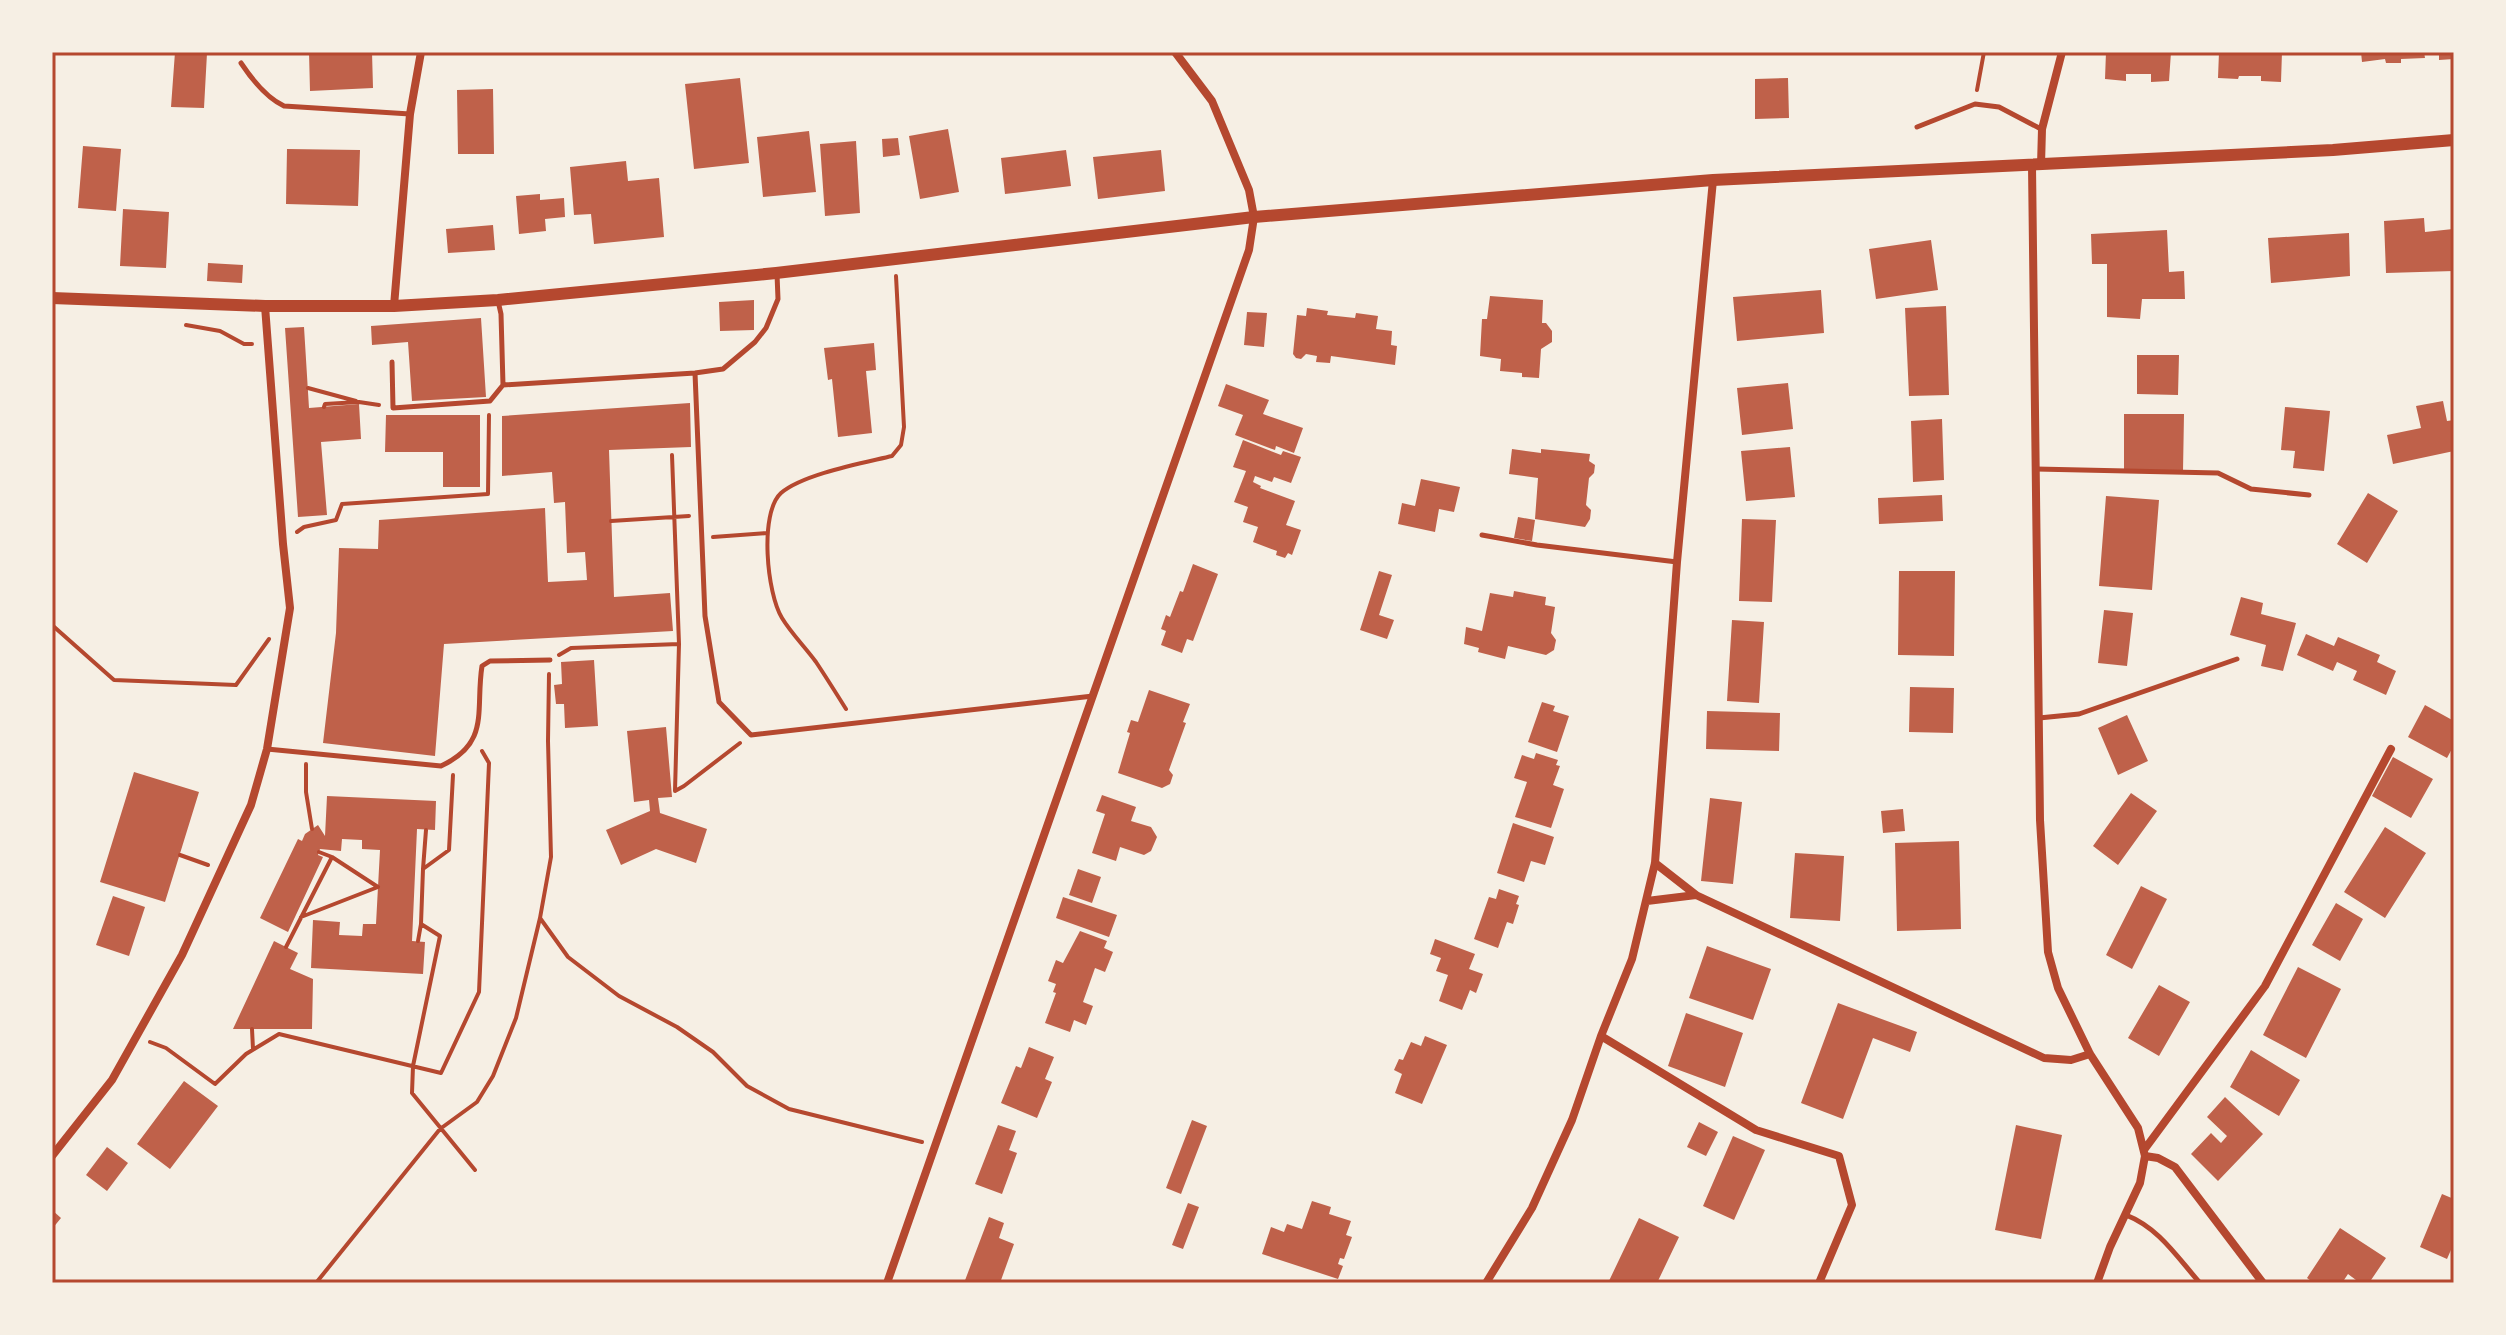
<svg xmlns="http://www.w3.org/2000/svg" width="2506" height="1335" font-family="Poppins,sans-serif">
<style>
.building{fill:#bf614a}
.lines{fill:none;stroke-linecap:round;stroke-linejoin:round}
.path{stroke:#b5482f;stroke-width:4}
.service{stroke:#b5482f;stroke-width:5}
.minor{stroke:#b5482f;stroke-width:8}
.tertiary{stroke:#b5482f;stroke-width:12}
.neatline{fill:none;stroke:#b5482f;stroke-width:3}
</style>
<rect width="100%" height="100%" fill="#f6efe4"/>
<path class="building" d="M175 52 207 53 204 108 171 107Z
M309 52H372L373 88 310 91Z
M2106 52H2171L2169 81 2151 82V74H2126V81L2105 79Z
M2219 52H2282L2281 82 2261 81V76H2239L2238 79 2218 78Z
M2361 52H2424L2425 58 2401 59V63H2386L2385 59 2362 62Z
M2439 52H2454V59L2439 60Z
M740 78 749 163 694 169 685 84Z
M1788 78 1789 118 1755 119V79Z
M493 89 494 154H458L457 90Z
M948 129 959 192 920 199 909 136Z
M809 131 816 192 763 197 757 137Z
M898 138 900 155 883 157 882 139Z
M856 141 860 213 825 216 820 144Z
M83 146 121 149 116 211 78 208Z
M287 149 360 150 358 206 286 204Z
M1066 150 1071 186 1005 194 1001 158Z
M1161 150 1165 191 1098 199 1093 157Z
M626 161 628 181 659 178 664 237 594 244 591 214 574 215 570 167Z
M540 194V200L564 198 565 217 545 219 546 231 519 234 516 196Z
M123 209 169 212 166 268 120 266Z
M2424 218 2425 232 2453 229 2454 271 2386 273 2384 221Z
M493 225 495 250 448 253 446 229Z
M2167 230 2169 272 2184 271 2185 299H2142L2140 319 2107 317V264H2092L2091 234Z
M2349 233 2350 276 2271 283 2268 238Z
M1931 240 1938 290 1876 299 1869 249Z
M208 263 243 265 242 283 207 281Z
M1821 290 1824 333 1737 341 1733 297Z
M1490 296 1543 300 1542 323H1546L1552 331V342L1541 349 1539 378 1522 377V373L1500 371 1501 359 1480 356 1482 319H1487Z
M754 300V330L720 331 719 302Z
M1946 306 1949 395 1909 396 1905 308Z
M1307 308 1328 311 1327 315 1355 318 1356 313 1378 316 1376 329 1392 331 1391 345 1397 346 1395 365 1331 356 1330 363 1316 362 1317 356 1306 354 1301 359 1296 358 1293 354 1297 315 1306 316Z
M1247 312 1267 313 1264 347 1244 345Z
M481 318 486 397 412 401 408 342 372 345 371 326Z
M304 327 309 408 359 404 361 439 321 442 327 515 298 517 285 328Z
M874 343 876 370 866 371 872 433 838 437 832 379 828 380 824 348Z
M2137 355H2179L2178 395 2137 394Z
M1788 383 1793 429 1742 435 1737 388Z
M1226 384 1269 400 1263 414 1303 428 1294 453 1276 446 1275 450 1235 435 1243 415 1218 406Z
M2443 401 2447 421 2454 420V451L2393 464 2387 435 2421 428 2416 406Z
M690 403 691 447 609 450 614 597 670 593 673 631 444 644 435 756 323 743 336 633 339 548 378 549 379 520 545 508 548 582 587 580 585 552 567 553 565 502 554 503 552 472 502 476V416Z
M2285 407 2330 411 2324 471 2293 468 2295 451 2281 450Z
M2124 414H2184L2183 471H2124Z
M386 415H480V487H443V452H385Z
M1942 419 1944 480 1913 482 1911 421Z
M1243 440 1281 455 1283 451 1301 457 1291 483 1274 477 1272 482 1255 476 1253 482 1261 486 1260 488 1295 501 1286 525 1301 530 1292 555 1288 553 1285 558 1276 555 1277 551 1253 542 1258 527 1243 522 1248 507 1234 502 1246 471 1233 467Z
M1790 447 1795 497 1746 501 1741 451Z
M1512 449 1541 453V449L1590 454 1589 461 1595 465 1594 473 1589 478 1586 505 1591 510 1590 519 1585 527 1535 519 1538 478 1509 474Z
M1421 479 1460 487 1454 512 1439 509 1435 532 1398 524 1402 503 1415 506Z
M2368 493 2398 511 2367 563 2337 544Z
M1942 495 1943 521 1879 524 1878 498Z
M2106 496 2159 500 2152 590 2099 586Z
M1518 517 1535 520 1532 541 1514 538Z
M1742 519 1776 520 1772 602 1739 601Z
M1193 564 1218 574 1193 641 1187 639 1182 653 1161 645 1166 631 1161 629 1166 615 1170 617 1180 591 1183 592Z
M1379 571 1392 575 1379 615 1394 620 1387 639 1360 630Z
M1899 571H1955L1954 656 1898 655Z
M1514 591 1546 597 1545 605 1555 607 1551 633 1556 640 1554 650 1546 655 1508 646 1505 659 1478 652 1479 648 1464 644 1466 627 1482 631 1490 593 1513 597Z
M2241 597 2263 603 2261 614 2296 623 2283 671 2261 666 2266 645 2230 635Z
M2104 610 2133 613 2127 666 2098 663Z
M1732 620 1764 622 1759 703 1727 701Z
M2306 634 2334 646 2338 637 2380 655 2377 662 2396 671 2386 695 2353 680 2357 671 2337 662 2333 671 2297 655Z
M594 660 598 726 565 728 564 704H556L554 685 562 684 561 662Z
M1910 687 1954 688 1953 733 1909 732Z
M1149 690 1190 704 1183 722 1186 723 1169 770 1173 775 1170 784 1162 788 1118 773 1130 733 1127 732 1131 720 1138 722Z
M1542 702 1555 706 1553 711 1569 716 1557 752 1528 742Z
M2425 705 2454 721V745L2447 758 2408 737Z
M1707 711 1780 713 1779 751 1706 749Z
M2127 715 2148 761 2118 775 2098 728Z
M666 727 672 797 658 798 660 813 707 829 696 863 656 849 621 865 606 830 650 811 649 800 634 802 627 731Z
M1536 753 1558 760 1556 765 1560 766 1553 785 1564 789 1551 828 1515 817 1527 782 1514 778 1522 755 1534 759Z
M2393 757 2433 779 2411 818 2372 796Z
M134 772 199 792 165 902 100 882Z
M2131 793 2157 811 2118 865 2093 846Z
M1102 795 1136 807 1131 821 1151 827 1157 837 1151 851 1144 855 1120 847 1116 861 1092 853 1105 814 1096 811Z
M327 796 436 801 435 830 417 829 412 941 425 942 423 974 311 968 313 920 340 922 339 935 362 936 363 924H376L380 850 362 849V840L342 839 341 851 320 849 318 855 323 857 288 932 260 918 298 839 302 841 305 834 318 825 325 836Z
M1710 798 1742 802 1733 884 1701 881Z
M1903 809 1905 831 1883 833 1881 811Z
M1513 823 1554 837 1545 865 1531 861 1524 882 1497 873Z
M2385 827 2426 853 2385 918 2344 892Z
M1959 841 1961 929 1897 931 1895 843Z
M1795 853 1844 856 1840 921 1790 918Z
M1078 869 1101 877 1092 903 1069 895Z
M2141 886 2167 899 2132 969 2106 955Z
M1499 889 1519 896 1516 904 1519 905 1513 924 1507 922 1498 948 1474 939 1489 897 1496 899Z
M113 896 145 907 129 956 96 945Z
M1063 897 1117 915 1109 937 1056 918Z
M2336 903 2363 919 2340 961 2312 945Z
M1080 931 1107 941 1104 948 1113 952 1105 972 1095 968 1083 1002 1093 1006 1086 1025 1074 1020 1070 1032 1045 1023 1056 993 1053 992 1056 984 1048 981 1056 960 1063 963Z
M1435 939 1475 954 1469 969 1483 974 1476 993 1470 990 1462 1010 1439 1001 1448 975 1436 971 1441 958 1430 954Z
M274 941 298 953 290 969 313 979 312 1029H233Z
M1707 946 1771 969 1753 1020 1689 998Z
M2298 967 2341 989 2306 1058 2263 1035Z
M2159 985 2190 1002 2159 1056 2128 1038Z
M1838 1003 1917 1032 1910 1052 1873 1038 1843 1119 1801 1103Z
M1686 1013 1743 1033 1725 1087 1668 1066Z
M1425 1036 1447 1045 1422 1104 1395 1093 1402 1074 1394 1070 1399 1059 1403 1060 1411 1042 1421 1046Z
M1029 1047 1054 1057 1045 1079 1052 1082 1037 1118 1001 1103 1016 1066 1021 1068Z
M2251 1050 2300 1080 2279 1116 2230 1087Z
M184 1081 218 1106 170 1169 137 1144Z
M2225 1097 2263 1134 2218 1181 2191 1154 2211 1133 2221 1143 2227 1136 2207 1117Z
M1192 1120 1207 1126 1181 1194 1166 1188Z
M1699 1122 1718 1132 1706 1156 1687 1147Z
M998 1125 1016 1131 1009 1150 1017 1153 1002 1194 975 1184Z
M2016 1125 2062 1135 2041 1239 1995 1230Z
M1733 1136 1765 1150 1734 1220 1703 1206Z
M107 1147 128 1163 107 1191 86 1175Z
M2442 1194 2454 1199V1243L2447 1259 2420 1247Z
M1312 1201 1331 1207 1329 1214 1351 1221 1346 1235 1352 1237 1344 1259 1340 1258 1338 1264 1343 1266 1338 1279 1262 1254 1271 1227 1284 1232 1287 1224 1302 1229Z
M1188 1203 1199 1207 1183 1249 1172 1245Z
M52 1210 61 1218 52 1229Z
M989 1217 1004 1223 999 1238 1014 1244 1000 1283H964Z
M1639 1218 1679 1237 1657 1283H1608Z
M2340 1228 2386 1258 2369 1283H2360L2348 1274 2342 1283H2314L2307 1278Z"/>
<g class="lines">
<path class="path" d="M1977 90 1984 52
M186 325 220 331 244 344H252
M308 388 356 401
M324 407 325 404 359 402 379 405
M672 455 679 644 675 791 684 786 740 743
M611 521 689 516
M297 532 304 527 336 520 342 504 488 494 489 415
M713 537 767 533
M52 625 114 680 236 685 269 639
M559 655 571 648 679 644
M846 709C836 693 826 677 816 662 805 647 791 633 782 618 767 594 759 513 781 493 803 474 863 463 892 456L901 445 904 427 896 276
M306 764V792L312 829
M453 775 449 850 423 869 421 924 440 936 413 1066 412 1093 475 1170
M319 852 332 857
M180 855 208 865
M423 869 426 830
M540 918 551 857 548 741 549 674
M418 941 421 924
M286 947 332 857 378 887 301 917
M252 1029 253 1049
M150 1042 166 1048 215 1084 246 1054 279 1034 441 1073 479 992 489 763 482 751
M316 1283 440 1129 477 1102 493 1076 516 1018 540 918 568 957 619 996 677 1027 713 1052 747 1086 789 1109 922 1142"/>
<path class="service" d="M241 63C251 78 267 98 284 106L410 114
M1917 127 1975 104 1999 107 2041 129
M498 301 501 314 503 385 695 373 723 369 755 342 766 328 778 299 777 274
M392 362 393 408 490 401 503 385
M695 373 705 616 719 702 751 735 1093 696
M2036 469 2218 473 2251 489 2309 495
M1482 535 1537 545 1677 562
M2039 718 2079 714 2237 659
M267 749 441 766C491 743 475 710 482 666L490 661 550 660
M2126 1215C2159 1228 2177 1257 2200 1283"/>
<path class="minor" d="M2041 165 2042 129 2062 52
M2032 166 2040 820 2048 952 2058 988 2090 1054 2138 1128 2145 1156 2140 1183 2110 1247 2097 1283
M394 306 410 114 421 52
M1655 863 1696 895 2044 1058 2071 1060 2090 1054
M1647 901 1696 895
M1601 1036 1756 1130 1839 1156 1852 1205 1819 1283
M2144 1150 2265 986 2391 749
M52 1156 112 1080 182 955 251 805 267 749 290 608 283 544 265 306
M2145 1156 2158 1158 2175 1167 2263 1283
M887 1283 1249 250 1254 217 1249 190 1212 101 1175 52
M1486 1283 1532 1208 1572 1120 1601 1036 1632 959 1655 863 1677 562 1713 180"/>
<path class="tertiary" d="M52 298 265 306H394L498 300 776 273 1254 217 1713 180 2333 150 2454 140"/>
</g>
<rect width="2506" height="1335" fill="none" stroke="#f6efe4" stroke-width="108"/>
<rect x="54" y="54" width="2398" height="1227" class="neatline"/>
</svg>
